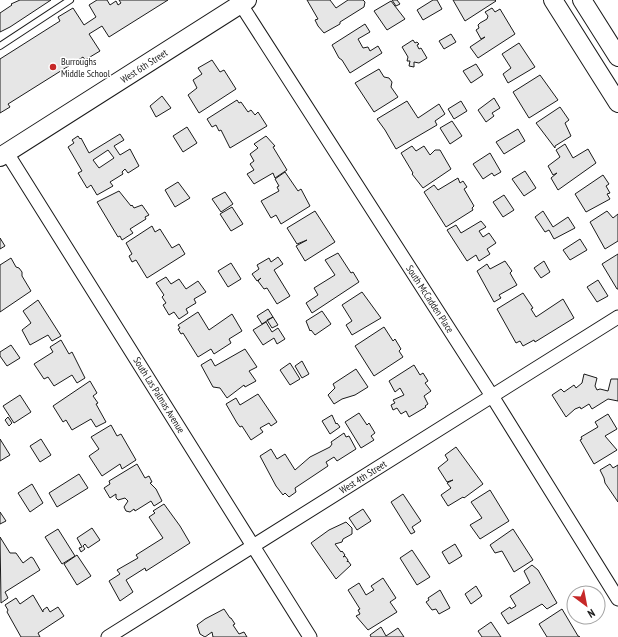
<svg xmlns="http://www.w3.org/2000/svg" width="618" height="637" font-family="'PT Sans Narrow',sans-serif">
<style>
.building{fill:#e6e6e6;stroke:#1a1a1a;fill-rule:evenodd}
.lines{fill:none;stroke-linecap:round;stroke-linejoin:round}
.lane-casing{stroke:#1a1a1a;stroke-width:8}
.street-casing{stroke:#1a1a1a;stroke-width:15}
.secondary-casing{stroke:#1a1a1a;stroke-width:20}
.lane{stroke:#fff;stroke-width:6}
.street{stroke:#fff;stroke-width:13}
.secondary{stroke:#fff;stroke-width:18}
.poi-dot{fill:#c62828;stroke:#fff;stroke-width:1.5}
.labels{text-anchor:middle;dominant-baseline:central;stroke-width:3;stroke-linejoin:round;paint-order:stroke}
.poi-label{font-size:10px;fill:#1a1a1a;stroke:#fff;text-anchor:start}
.street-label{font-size:10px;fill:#1a1a1a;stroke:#fff}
</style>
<rect width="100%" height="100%" fill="#fff"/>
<path class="building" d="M20 0H51L10 27 0 32V13L12 5 11 4Z
M97 0H107L110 5 116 1 118 5 121 3 119 0H168L109 37 102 26 89 34 100 51 85 60 83 57 8 104 10 107 0 113V59L60 21 58 17 73 8 84 25 96 17 89 5Z
M307 0H330L336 8 348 0H363L365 2 364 7 340 22V24L324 33 318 26 315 20 318 19Z
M392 0H397L400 4 396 6Z
M433 0H437L442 9 423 20 417 10Z
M453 0H495L496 1 465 21Z
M391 1 405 19 387 30 374 11Z
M492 8 495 12 500 9 515 34 478 58 470 47 485 37 481 39 476 30 479 28 478 25 480 23 487 19 488 16 485 12Z
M365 24 370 32 358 39 363 48 368 47 370 51 378 46 382 53 350 73 342 60 339 58 332 45Z
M451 34 456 42 444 49 439 41Z
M413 40 415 43 417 42 419 44 417 45 419 49 421 48 427 58 419 63 414 62V67L409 66 410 61H407L408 57 402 47Z
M519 43 535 67 508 83 503 74 511 68 502 54Z
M212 60 220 72 224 70 236 89 199 113 188 95 197 88 193 80 202 74 198 68Z
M476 64 483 75 471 83 463 71Z
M379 69 384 77 389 78 392 82 391 87 398 97 374 112 355 83Z
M540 75 558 100 529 118 513 92Z
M162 96 171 108 156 117 150 106Z
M494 98 500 108 492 113 494 116 486 122 478 110Z
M237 100 239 103 241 102 248 112 251 110 255 115 258 112 267 126 230 148 221 130 219 131 216 125 212 127 207 119Z
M407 101 418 118 439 104 445 114 435 121 437 125 396 149 385 130 377 119Z
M461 101 467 111 454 119 448 109Z
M560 107 569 120 565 123 571 136 555 146V148L536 123Z
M452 121 462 136 450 144 440 128Z
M187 127 197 143 183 152 173 136Z
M518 129 525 141 504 154 496 142Z
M120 134 124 140 114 146 120 155 130 149 139 166 128 173 125 169 122 172 123 174 110 182 113 186 97 195 91 185 87 188 78 173 82 171 68 147 74 143 72 140 78 136 80 139 81 138 89 153ZM108 150 114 158 99 168 93 160Z
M266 136 275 146 273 147 287 170 275 178 273 173 254 184 247 174 254 170 250 164 254 161 250 154 258 148 254 144Z
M565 144 573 158 588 149 596 163 558 190 551 178 557 173 553 175 548 166 560 157 556 150Z
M412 146 416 151 424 146 430 155 435 150H440L451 169 423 188 412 174 413 173 401 153Z
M490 153 501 172 494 176 492 173 483 179 473 164Z
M525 171 536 188 524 196 512 179Z
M285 172 298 191 301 189 310 206 281 224 276 215 271 218 261 201 279 191 277 187 279 186 275 179Z
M603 175 609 184 606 186 610 193 607 194 610 199 586 212 575 194Z
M458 178 460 183 463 181 467 187 464 189 474 206 472 208 473 210 446 227 424 192 434 185 438 190Z
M178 182 190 198 175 207 165 190Z
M119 191 131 206 132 205 134 208 142 205 149 215 145 217 146 219 130 229 133 233 122 240 120 236 118 237 97 202Z
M225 192 233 204 221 212 212 199Z
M504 195 514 210 503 217 493 202Z
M232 207 243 224 231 231 220 214Z
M315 211 335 242 305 261 296 246 307 240 297 244 287 228Z
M543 211 553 227 568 217 575 228 554 239 549 230 545 232 535 217Z
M607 211 613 218 618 214V241L605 249 590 222Z
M481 221 486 227 479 231 483 237 489 233 496 243 487 249 490 254 479 261 476 255 467 261 447 230 456 225 461 233Z
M152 226 155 232 160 229 172 248 179 244 185 254 147 278 136 260 132 262 129 256 132 254 126 243Z
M0 238 5 246 0 249Z
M580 239 587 250 570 260 563 250Z
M338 253 351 273 353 272 359 282 312 313 306 303 318 295 314 288 335 275 325 260Z
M618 254V289H617L602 264Z
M278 257 283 264 274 270 290 296 277 304 267 288 264 289 258 281 261 278 257 281 252 274 259 269 257 265 269 258 271 262Z
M11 258 16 267 19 268 22 272V276L31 291 0 312V265Z
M505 261 512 271 510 273 517 285 499 295 501 298 494 302 477 271 487 264 490 269Z
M544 261 550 272 541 278 534 268Z
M231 263 241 279 228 287 218 271Z
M166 277 171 284 179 279 186 289 198 281 206 292 194 299 196 303 186 309 188 313 179 319 174 312 169 315 163 305 166 303 162 297 164 295 156 283Z
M598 280 608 296 597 302 587 287Z
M362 292 381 318 352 335 346 325 352 321 342 305Z
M523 293 533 308 531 309 536 317 563 299 574 318 535 342 534 340 523 346 520 341 516 343 497 309Z
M38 300 61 336 52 341 48 335 30 345 22 330 31 323 23 311Z
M268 309 273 317 262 324 257 316Z
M322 311 331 324 315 335 311 330 310 331 306 321Z
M198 312 209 330 232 314 242 331 229 339 231 343 214 354 211 349 198 357 183 333 181 334 178 329 180 328 178 325Z
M273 317 278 325 272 328 267 320Z
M266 322 272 332 278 328 285 339 277 344 274 338 263 345 253 330Z
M384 327 393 341 395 339 401 349 399 351 403 357 374 376 355 346Z
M61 340 69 354 72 352 85 378 77 383 72 375 54 386 48 377 44 379 34 364 53 352 50 347Z
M11 345 20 358 7 366 0 356V352Z
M245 349 257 367 249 371 256 381 245 387 244 385 227 398 220 388 213 387 201 365 211 359 215 366Z
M302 361 309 374 302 378 295 366Z
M290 363 300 379 290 385 280 370Z
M414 365 420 375 423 373 428 381 425 383 431 391 424 396 428 404 425 406 426 407 409 417 406 411 401 414 397 408 393 410 391 405 395 403 393 400 404 395 400 388 395 392 389 381Z
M356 369 368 387 355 395 342 399 334 404 328 395 335 388 333 384Z
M584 374 597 378 595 386 597 390 600 389 608 391 611 379H618V401L608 399 592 409 589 404 581 409 580 407 575 409 566 417 552 395 561 389 564 392 574 385 576 388 582 383Z
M90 381 97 393 93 396 98 403 96 404 106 422 96 427 91 419 72 430 66 420 63 422 53 406Z
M258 394 277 422 271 426 269 423 260 428 263 432 251 440 242 426 240 427 237 423 226 404 236 398 240 405Z
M20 395 31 412 14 423 3 406Z
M359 413 367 425 369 423 375 433 371 436 374 440 361 448 345 422Z
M608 414 617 429 605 436 617 450 594 464 580 440 582 439 581 437 598 427 595 422Z
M332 415 336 424 337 423 340 427 330 434 322 421Z
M8 417 12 423 9 426 5 420Z
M111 425 117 436 121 434 136 460 122 469 120 464 102 476 89 456 99 449 91 437Z
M344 433 346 437 349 436 356 449 337 461 334 457 326 462 328 466 295 488 296 492 289 497 285 493 283 495 276 486 260 456 271 449 277 459 285 454 295 470 310 457 330 447 332 444 331 442Z
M0 439 10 455 0 461Z
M41 439 51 455 40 462 30 446Z
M456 447 483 484 464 498 463 497 448 506 441 495 451 488 447 483 453 480 447 482 438 468 448 460 445 455Z
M137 464 145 478 149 476 152 482 150 483 156 489 162 501 154 506 151 501 135 511 134 509 130 512 126 511 124 507 128 501 125 498 118 500 116 498V494L110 498 104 488 110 484 109 481Z
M610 464 613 468 618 465V502L605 483 604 478 600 470Z
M79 474 88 488 57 507 49 493Z
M32 484 43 503 30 512 18 493Z
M490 490 509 521 480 539 470 525 482 518 471 502Z
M403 494 421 521 412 527 415 532 411 534 391 502Z
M164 504 180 526 190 543 146 571 145 568 126 580 133 592 120 601 109 581 120 574 117 570 138 558 136 555 163 538 149 517 155 513 153 511Z
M363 509 371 521 357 530 349 518Z
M0 512 6 521 0 524Z
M346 522 352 528V534L343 539 342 542 335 544 341 552 342 551 345 555 343 557 345 556 348 560 347 562 348 561 351 565 336 579 311 543 329 530Z
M92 528 100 540 88 548 85 544 83 546 85 549 81 552 79 548 82 547 77 538Z
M58 529 75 556 62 564 45 537Z
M513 529 533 560 514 572 502 551 495 553 490 545Z
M0 537 10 553H16L23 563 31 557 33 558 40 570 5 592 8 598 1 603Z
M455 544 462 556 449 564 442 552Z
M412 550 430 577 417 585 400 558Z
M77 555 91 576 77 585 64 564Z
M532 565 538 570 557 603 547 609 542 604 508 624 501 613 510 607 511 609 516 606 510 596 530 583 524 571Z
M383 578 396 598 390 602 397 612 368 630 356 616 360 614 358 610 360 609 348 590 359 583 366 595 374 590 371 586Z
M476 586 482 596 471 604 465 594Z
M440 590 450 608 439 614 436 609 432 610 426 602 429 600 428 598Z
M33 595 43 612V610L47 607 50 612 58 607 64 616 38 633 40 637H21L7 612 8 610 5 605 16 598 20 604Z
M224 609 230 618H231L235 624 233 625 239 634 244 632 247 637H213L212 632 205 637 200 634 197 625 205 619Z
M562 609 578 636 580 637H547L539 624Z
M491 622 501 637H482L478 631Z
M381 627 386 636 398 628 404 637H371L370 635Z"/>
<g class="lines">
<g class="lane-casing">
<path id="lane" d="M0 46 70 0"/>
</g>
<g class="street-casing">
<path id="street" d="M238 0 492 396 618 599
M7 153 310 637
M108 637 618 317"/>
</g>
<g class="secondary-casing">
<path id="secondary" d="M553 0 618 103
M582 0 618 57
M0 157 247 0"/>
</g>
<use href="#lane" class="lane"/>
<use href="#street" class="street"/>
<use href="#secondary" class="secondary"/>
</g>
<circle class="poi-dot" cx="53" cy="67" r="4"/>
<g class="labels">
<g class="poi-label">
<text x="61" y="61">Burroughs<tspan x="61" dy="12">Middle School</tspan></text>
</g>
<g class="street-label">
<text transform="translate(144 66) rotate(-33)">West 6th Street</text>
<text transform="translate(430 299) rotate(57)">South McCadden Place</text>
<text transform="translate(159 395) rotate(58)">South Las Palmas Avenue</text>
<text transform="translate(363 477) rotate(-32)">West 4th Street</text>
</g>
</g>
<g transform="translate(586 605) rotate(148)"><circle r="19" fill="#ffffff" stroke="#a3a3a3"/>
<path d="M0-3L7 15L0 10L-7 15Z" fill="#c62828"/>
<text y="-6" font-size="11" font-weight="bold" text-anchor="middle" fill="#1a1a1a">N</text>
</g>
</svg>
